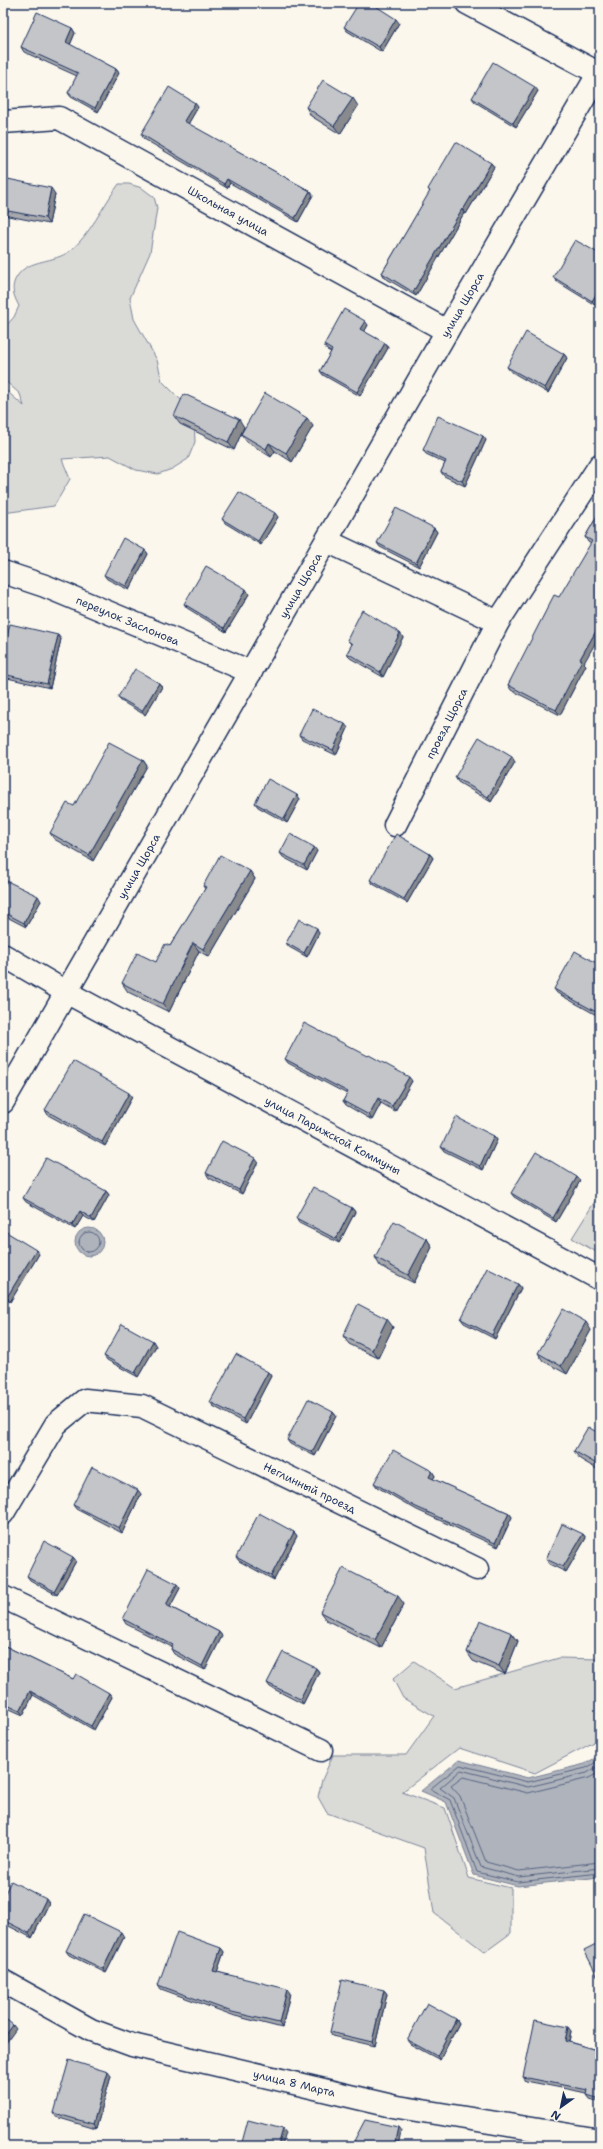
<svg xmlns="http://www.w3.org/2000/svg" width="603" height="2149" font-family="'Shantell Sans',sans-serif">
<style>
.green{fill:#dadad7;stroke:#7a849a}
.water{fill:#afb3bb;stroke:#747e96}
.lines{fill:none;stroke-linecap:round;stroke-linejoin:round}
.shore{stroke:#566483;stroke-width:1}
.minor-casing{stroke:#1b2f5e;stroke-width:25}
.minor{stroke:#fbf7ec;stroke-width:22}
.wall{fill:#a8a9ad;stroke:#1b2f5e}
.shaded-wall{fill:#888a8d;stroke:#1b2f5e}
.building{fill:#c3c5c9;stroke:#1b2f5e}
.labels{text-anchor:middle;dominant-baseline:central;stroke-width:3.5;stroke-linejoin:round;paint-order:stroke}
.street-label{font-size:11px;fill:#1b2f5e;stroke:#fbf7ec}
</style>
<rect width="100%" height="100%" fill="#fbf7ec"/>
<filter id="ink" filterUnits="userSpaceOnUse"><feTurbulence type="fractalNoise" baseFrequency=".025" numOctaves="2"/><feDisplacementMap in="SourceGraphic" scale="8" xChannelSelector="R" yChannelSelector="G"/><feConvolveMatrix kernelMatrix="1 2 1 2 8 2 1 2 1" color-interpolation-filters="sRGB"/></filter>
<g filter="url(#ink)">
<path class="green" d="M119 184H129L142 188 154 197 157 208 150 253 130 298 134 319 157 360 162 381 183 402 194 418 195 442 188 459 172 469 158 474 136 470 110 456 62 459 70 479 54 506 3 513 7 487 3 482V388L24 406 20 394 3 379V329L14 317 19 306C13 295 10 286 18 275 29 259 54 263 70 251 90 235 103 205 119 184Z
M600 1193V1254L572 1238Z
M559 1658 600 1659V1739L535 1773 459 1748 402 1792 445 1808 469 1878 511 1888V1933L485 1952 434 1913 424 1848 327 1813 318 1797 322 1780 333 1755H406L434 1716 403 1698 393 1679 414 1661 455 1688Z"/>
<path class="water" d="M75 1242a14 14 0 1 1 28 0a14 14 0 1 1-28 0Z
M600 1755V1877L518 1886 474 1875 446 1802 421 1791 459 1760 528 1778 585 1764Z"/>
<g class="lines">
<path class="shore" d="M79 1242a10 10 0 1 1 20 0a10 10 0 1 1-20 0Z
M600 1760 586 1768 528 1782 460 1765 430 1789 450 1800 477 1872 518 1882 600 1873
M600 1765 587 1773 528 1787 461 1770 440 1788 454 1798 481 1867 519 1877 600 1868
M600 1772 589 1778 528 1793 463 1777 451 1786 460 1796 486 1862 519 1871 600 1862"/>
<g class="minor-casing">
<g id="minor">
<path d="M467 3 600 74"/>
<path id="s1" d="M3 122 59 118 447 331"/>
<path d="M327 541 498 622 600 465"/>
<path id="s2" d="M3 572 45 586 251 672"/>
<path id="s3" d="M395 825 498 622"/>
<path id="s4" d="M3 955 66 992 600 1279"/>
<path id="s5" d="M3 1102 447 331 600 71"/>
<path id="s6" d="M3 1513 56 1424 85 1400 142 1406 477 1569"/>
<path d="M3 1597 321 1750"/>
<path id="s7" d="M3 1981 91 2030 132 2045 392 2106 600 2140"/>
</g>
</g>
<use href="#minor" class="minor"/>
</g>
<path class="wall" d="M399 23 382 52 347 31 344 27Z
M72 28 75 33 70 45 116 69 119 73 98 112 71 97 68 93 77 76 24 52 21 47Z
M538 91 516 127 475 102 472 98Z
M358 106 340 134 311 116 306 107Z
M198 107 188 124 310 191 313 195 298 222 230 183 227 188 144 139 141 134Z
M491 163 494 167 466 214 464 213 416 296 385 278 382 273 430 192 428 189Z
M3 178 55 194 49 224 3 215Z
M600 254V297L595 305 556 281 553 277Z
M368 325 364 332 385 343 388 348 360 396 323 375 320 371 331 352 327 350 324 345Z
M564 354 567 358 548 393 510 371 507 367Z
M174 416 244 427 242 433 313 426 292 462 275 451 271 457 247 442 241 434 234 450 180 424Z
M486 440 465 486 444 476 441 472 445 463 426 454 423 450Z
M600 511 584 663 586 665 560 715 511 690 508 685 591 544 588 542 585 537Z
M278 517 261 545 225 523 222 519Z
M434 528 437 532 419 567 380 547 377 543Z
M145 550 148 554 129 590 107 579 104 575Z
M249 594 226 632 187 608 184 604Z
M403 637 383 677 350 658 347 653 352 645 347 640Z
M61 639 50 688 3 677V655Z
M159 683 162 687 145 715 121 701 118 697Z
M348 728 336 755 302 739 299 735Z
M143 760 147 766 93 861 54 839 50 833 74 806Z
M515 762 491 802 458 782 455 777Z
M297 795 300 799 287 823 258 807 255 803Z
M317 851 307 870 283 857 280 853Z
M430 854 433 858 407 903 373 884 370 880Z
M250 871 255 879 209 957 199 951 169 1012 128 992 122 983 156 962 170 946 205 889 203 886Z
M3 889 41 901 26 927 3 915Z
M319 933 307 957 289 947 286 943Z
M600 965V1017L557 993 554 989Z
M285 1059 412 1081 395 1111 381 1103 372 1120 346 1105 343 1101 347 1094 288 1063Z
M132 1097 105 1146 48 1115 45 1110Z
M494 1136 497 1140 483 1170 444 1151 441 1147Z
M258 1162 242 1194 209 1178 206 1173Z
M580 1181 556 1222 514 1197 511 1193Z
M106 1191 109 1195 94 1222 83 1216 75 1229 26 1202 23 1198Z
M352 1208 355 1212 339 1243 299 1223 296 1218Z
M3 1230 39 1254 10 1302 3 1297Z
M427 1239 432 1247 414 1283 380 1266 375 1257Z
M518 1284 521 1288 495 1339 464 1323 461 1319Z
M393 1327 378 1358 349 1344 343 1336Z
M591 1330 567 1374 543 1361 538 1353Z
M156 1346 138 1377 107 1360 104 1356Z
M268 1372 271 1376 246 1424 213 1406 210 1402Z
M333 1412 336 1416 315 1456 290 1444 287 1440Z
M600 1434V1471L580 1459 574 1451Z
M432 1471 435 1476 433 1479 509 1513 512 1517 498 1547 417 1510 377 1487 374 1483Z
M141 1494 122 1533 76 1509 73 1505Z
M294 1532 297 1536 274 1580 239 1561 236 1557Z
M583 1534 586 1538 566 1572 549 1564 546 1559Z
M73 1557 76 1561 57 1595 30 1580 27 1576Z
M600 1574V1587L599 1586 596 1581Z
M180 1588 170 1607 219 1632 222 1636 205 1670 174 1654 171 1649 172 1647 126 1624 123 1619Z
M404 1604 381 1648 326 1620 320 1612Z
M512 1633 518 1641 505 1674 473 1661 467 1652Z
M3 1645 73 1679 109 1693 112 1697 94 1730 33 1695 23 1715 3 1706Z
M316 1668 319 1672 303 1704 270 1687 267 1683Z
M3 1897 49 1903 32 1938 3 1923Z
M124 1937 106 1973 69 1955 66 1951Z
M221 1948 224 1952 217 1972 290 1993 282 2028 235 2016 161 1989 158 1985Z
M384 1990 387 1994 375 2046 332 2036 330 2032Z
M456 2019 459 2023 440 2060 410 2044 407 2040Z
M571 2031 569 2042 600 2051V2102L590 2099 587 2095V2093L526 2081 523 2077Z
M111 2076 96 2129 56 2117 54 2113Z"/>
<path class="shaded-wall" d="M396 19 399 23 382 52 379 47Z
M72 28 75 33 69 47 66 42Z
M116 69 119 73 98 112 95 108Z
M535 87 538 91 516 127 513 123Z
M353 98 358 106 340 134 334 126Z
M195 103 198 107 187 126 184 121Z
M491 163 494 167 466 214 463 210Z
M227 179 230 183 227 188 224 184Z
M51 188 55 194 49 224 45 218Z
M310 191 313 195 298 222 295 218Z
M462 209 464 213 416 296 413 292Z
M600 288V297L595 305 592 301Z
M365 321 368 325 363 334 360 329Z
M385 343 388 348 360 396 357 392Z
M564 354 567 358 548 393 545 388Z
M307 418 313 426 292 462 286 453Z
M239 419 244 427 234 450 228 442Z
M483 436 486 440 465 486 462 481Z
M269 443 275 451 271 457 266 449Z
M275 513 278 517 261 545 258 541Z
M434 528 437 532 419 567 416 563Z
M145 550 148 554 129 590 126 586Z
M246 589 249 594 226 632 224 628Z
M600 624V635L584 663 586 665 560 715 556 710 580 659Z
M400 633 403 637 383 677 380 672Z
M58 635 61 639 50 688 47 684Z
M159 683 162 687 145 715 142 711Z
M345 724 348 728 336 755 333 750Z
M512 757 515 762 491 802 488 797Z
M143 760 147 766 93 861 89 855Z
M297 795 300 799 287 823 284 819Z
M314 847 317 851 307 870 304 865Z
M430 854 433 858 407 903 404 899Z
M250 871 255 879 209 957 203 949Z
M38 896 41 901 26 927 24 923Z
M317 928 319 933 307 957 304 953Z
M193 943 199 951 169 1012 163 1004Z
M409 1077 412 1081 395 1111 392 1106Z
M129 1093 132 1097 105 1146 102 1142Z
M378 1098 381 1103 372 1120 369 1115Z
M494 1136 497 1140 483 1170 480 1166Z
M255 1158 258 1162 242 1194 239 1190Z
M577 1177 580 1181 556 1222 553 1218Z
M106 1191 109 1195 94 1222 91 1218Z
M352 1208 355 1212 339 1243 336 1239Z
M80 1211 83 1216 75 1229 72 1225Z
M427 1239 432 1247 414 1283 408 1275Z
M36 1250 39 1254 10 1302 7 1297Z
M518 1284 521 1288 495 1339 492 1335Z
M387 1319 393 1327 378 1358 372 1350Z
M586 1322 591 1330 567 1374 561 1366Z
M153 1341 156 1346 138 1377 135 1373Z
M268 1372 271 1376 246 1424 243 1419Z
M333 1412 336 1416 315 1456 312 1452Z
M432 1471 435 1476 432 1481 429 1477Z
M138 1490 141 1494 122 1533 119 1528Z
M509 1513 512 1517 498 1547 495 1543Z
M294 1532 297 1536 274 1580 271 1576Z
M583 1534 586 1538 566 1572 563 1567Z
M73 1557 76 1561 57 1595 54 1591Z
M177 1584 180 1588 169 1609 166 1605Z
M398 1596 404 1604 381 1648 375 1640Z
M219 1632 222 1636 205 1670 202 1666Z
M512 1633 518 1641 505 1674 499 1666Z
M316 1668 319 1672 303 1704 300 1699Z
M30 1691 33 1695 23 1715 20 1711Z
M109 1693 112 1697 94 1730 91 1726Z
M46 1899 49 1903 32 1938 29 1933Z
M121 1932 124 1937 106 1973 103 1969Z
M221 1948 224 1952 216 1975 213 1971Z
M287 1989 290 1993 282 2028 279 2023Z
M384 1990 387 1994 375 2046 372 2042Z
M456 2019 459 2023 440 2060 437 2056Z
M13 2025 16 2029 3 2047V2039Z
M568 2027 571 2031 568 2046 565 2041Z
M108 2072 111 2076 96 2129 93 2124Z
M398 2127 401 2131 398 2146H394Z
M283 2129 286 2133 282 2146H278Z"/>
<path class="building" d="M359 3H371L396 19 379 47 344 27Z
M37 12 72 28 66 42 116 69 95 108 68 93 78 73 21 47Z
M493 62 535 87 513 123 472 98Z
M323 80 353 98 334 126 306 107Z
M169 87 195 103 184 121 310 191 295 218 227 179 224 184 141 134Z
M456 142 491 163 463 210 462 209 413 292 382 273 430 191 428 189Z
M3 178 51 188 45 218 3 210Z
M575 240 600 254V288L592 301 553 277Z
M344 309 365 321 360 329 385 343 357 392 320 371 332 350 324 345Z
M526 332 564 354 545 388 507 367Z
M265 393 307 418 286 453 269 443 266 449 241 434Z
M184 394 239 419 228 442 174 416Z
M438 416 483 436 462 481 441 472 446 461 423 450Z
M239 492 275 513 258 541 222 519Z
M396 508 434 528 416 563 377 543Z
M600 511V624L580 659 582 660 556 710 508 685 554 595 559 597 592 541 585 537Z
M123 538 145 550 126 586 104 575Z
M206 566 246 589 224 628 184 604Z
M362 610 400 633 380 672 347 653 352 644 347 640Z
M10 624 58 635 47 684 3 674V655Z
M135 669 159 683 142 711 118 697Z
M312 709 345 724 333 750 299 735Z
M479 737 512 757 488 797 455 777Z
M109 742 143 760 89 855 50 833 67 803 74 806Z
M268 779 297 795 284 819 255 803Z
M290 834 314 847 304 865 280 853Z
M396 834 430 854 404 899 370 880Z
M220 855 250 871 203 949 193 943 163 1004 122 983 137 953 156 962 165 944 170 946 206 887 203 886Z
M7 881 38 896 24 923 3 912V889Z
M299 919 317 928 304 953 286 943Z
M575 951 600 965V1014L554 989Z
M304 1023 368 1056 369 1055 409 1077 392 1106 378 1098 369 1115 343 1101 348 1092 285 1059Z
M73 1061 129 1093 102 1142 45 1110Z
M456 1117 494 1136 480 1166 441 1147Z
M222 1141 255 1158 239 1190 206 1173Z
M536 1152 577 1177 553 1218 511 1193Z
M46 1158 106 1191 91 1218 80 1211 72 1225 23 1198Z
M313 1187 352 1208 336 1239 296 1218Z
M394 1221 427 1239 408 1275 375 1257Z
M3 1230 36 1250 7 1297 3 1295Z
M487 1268 518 1284 492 1335 461 1319Z
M358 1304 387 1319 372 1350 343 1336Z
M563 1309 586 1322 561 1366 538 1353Z
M122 1324 153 1341 135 1373 104 1356Z
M236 1354 268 1372 243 1419 210 1402Z
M308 1399 333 1412 312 1452 287 1440Z
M588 1427 600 1434V1466L574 1451Z
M393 1450 432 1471 429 1477 509 1513 495 1543 414 1506 374 1483Z
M92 1467 138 1490 119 1528 73 1505Z
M259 1513 294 1532 271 1576 236 1557Z
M562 1524 583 1534 563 1567 546 1559Z
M44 1541 73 1557 54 1591 27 1576Z
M343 1568 398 1596 375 1640 320 1612Z
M148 1569 177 1584 166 1605 219 1632 202 1666 171 1649 173 1645 123 1619Z
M600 1574V1584L596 1581Z
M480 1620 512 1633 499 1666 467 1652Z
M3 1645 73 1679 76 1674 109 1693 91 1726 30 1691 20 1711 3 1703Z
M283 1652 316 1668 300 1699 267 1683Z
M11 1881 46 1899 29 1933 3 1920V1897Z
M84 1914 121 1932 103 1969 66 1951Z
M177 1932 221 1948 213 1971 287 1989 279 2023 232 2012 158 1985Z
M600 1942V1981L584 1950Z
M342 1980 384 1990 372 2042 330 2032Z
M427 2003 456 2019 437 2056 407 2040Z
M3 2017 13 2025 3 2039Z
M535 2020 568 2027 565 2041 600 2051V2099L587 2095 588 2090 523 2077Z
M69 2060 108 2072 93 2124 54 2113Z
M248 2120 283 2129 278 2146H241Z
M365 2120 398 2127 394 2146H353L355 2139Z"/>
</g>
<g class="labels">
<g class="street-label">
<text stroke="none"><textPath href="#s1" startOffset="249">Школьная улица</textPath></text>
<text stroke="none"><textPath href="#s5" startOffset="920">улица Щорса</textPath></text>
<text stroke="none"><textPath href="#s5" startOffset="596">улица Щорса</textPath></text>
<text stroke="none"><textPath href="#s2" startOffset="134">переулок Заслонова</textPath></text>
<text stroke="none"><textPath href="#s3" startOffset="114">проезд Щорса</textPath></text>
<text stroke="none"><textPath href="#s5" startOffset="272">улица Щорса</textPath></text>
<text stroke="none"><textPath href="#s4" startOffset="376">улица Парижской Коммуны</textPath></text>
<text stroke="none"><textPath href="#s6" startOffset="385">Неглинный проезд</textPath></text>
<text stroke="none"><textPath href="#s7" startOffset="311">улица 8 Марта</textPath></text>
</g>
</g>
<rect width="603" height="2149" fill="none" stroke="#fbf7ec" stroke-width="16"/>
<rect x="8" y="8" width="587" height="2133" fill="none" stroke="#1b2f5e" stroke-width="1.5" filter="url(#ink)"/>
<g transform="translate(561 2107) rotate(213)" stroke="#fbf7ec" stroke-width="3" paint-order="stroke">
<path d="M0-3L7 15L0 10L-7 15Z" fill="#1b2f5e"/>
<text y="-6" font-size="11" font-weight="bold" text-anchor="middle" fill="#1b2f5e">N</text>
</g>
</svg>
